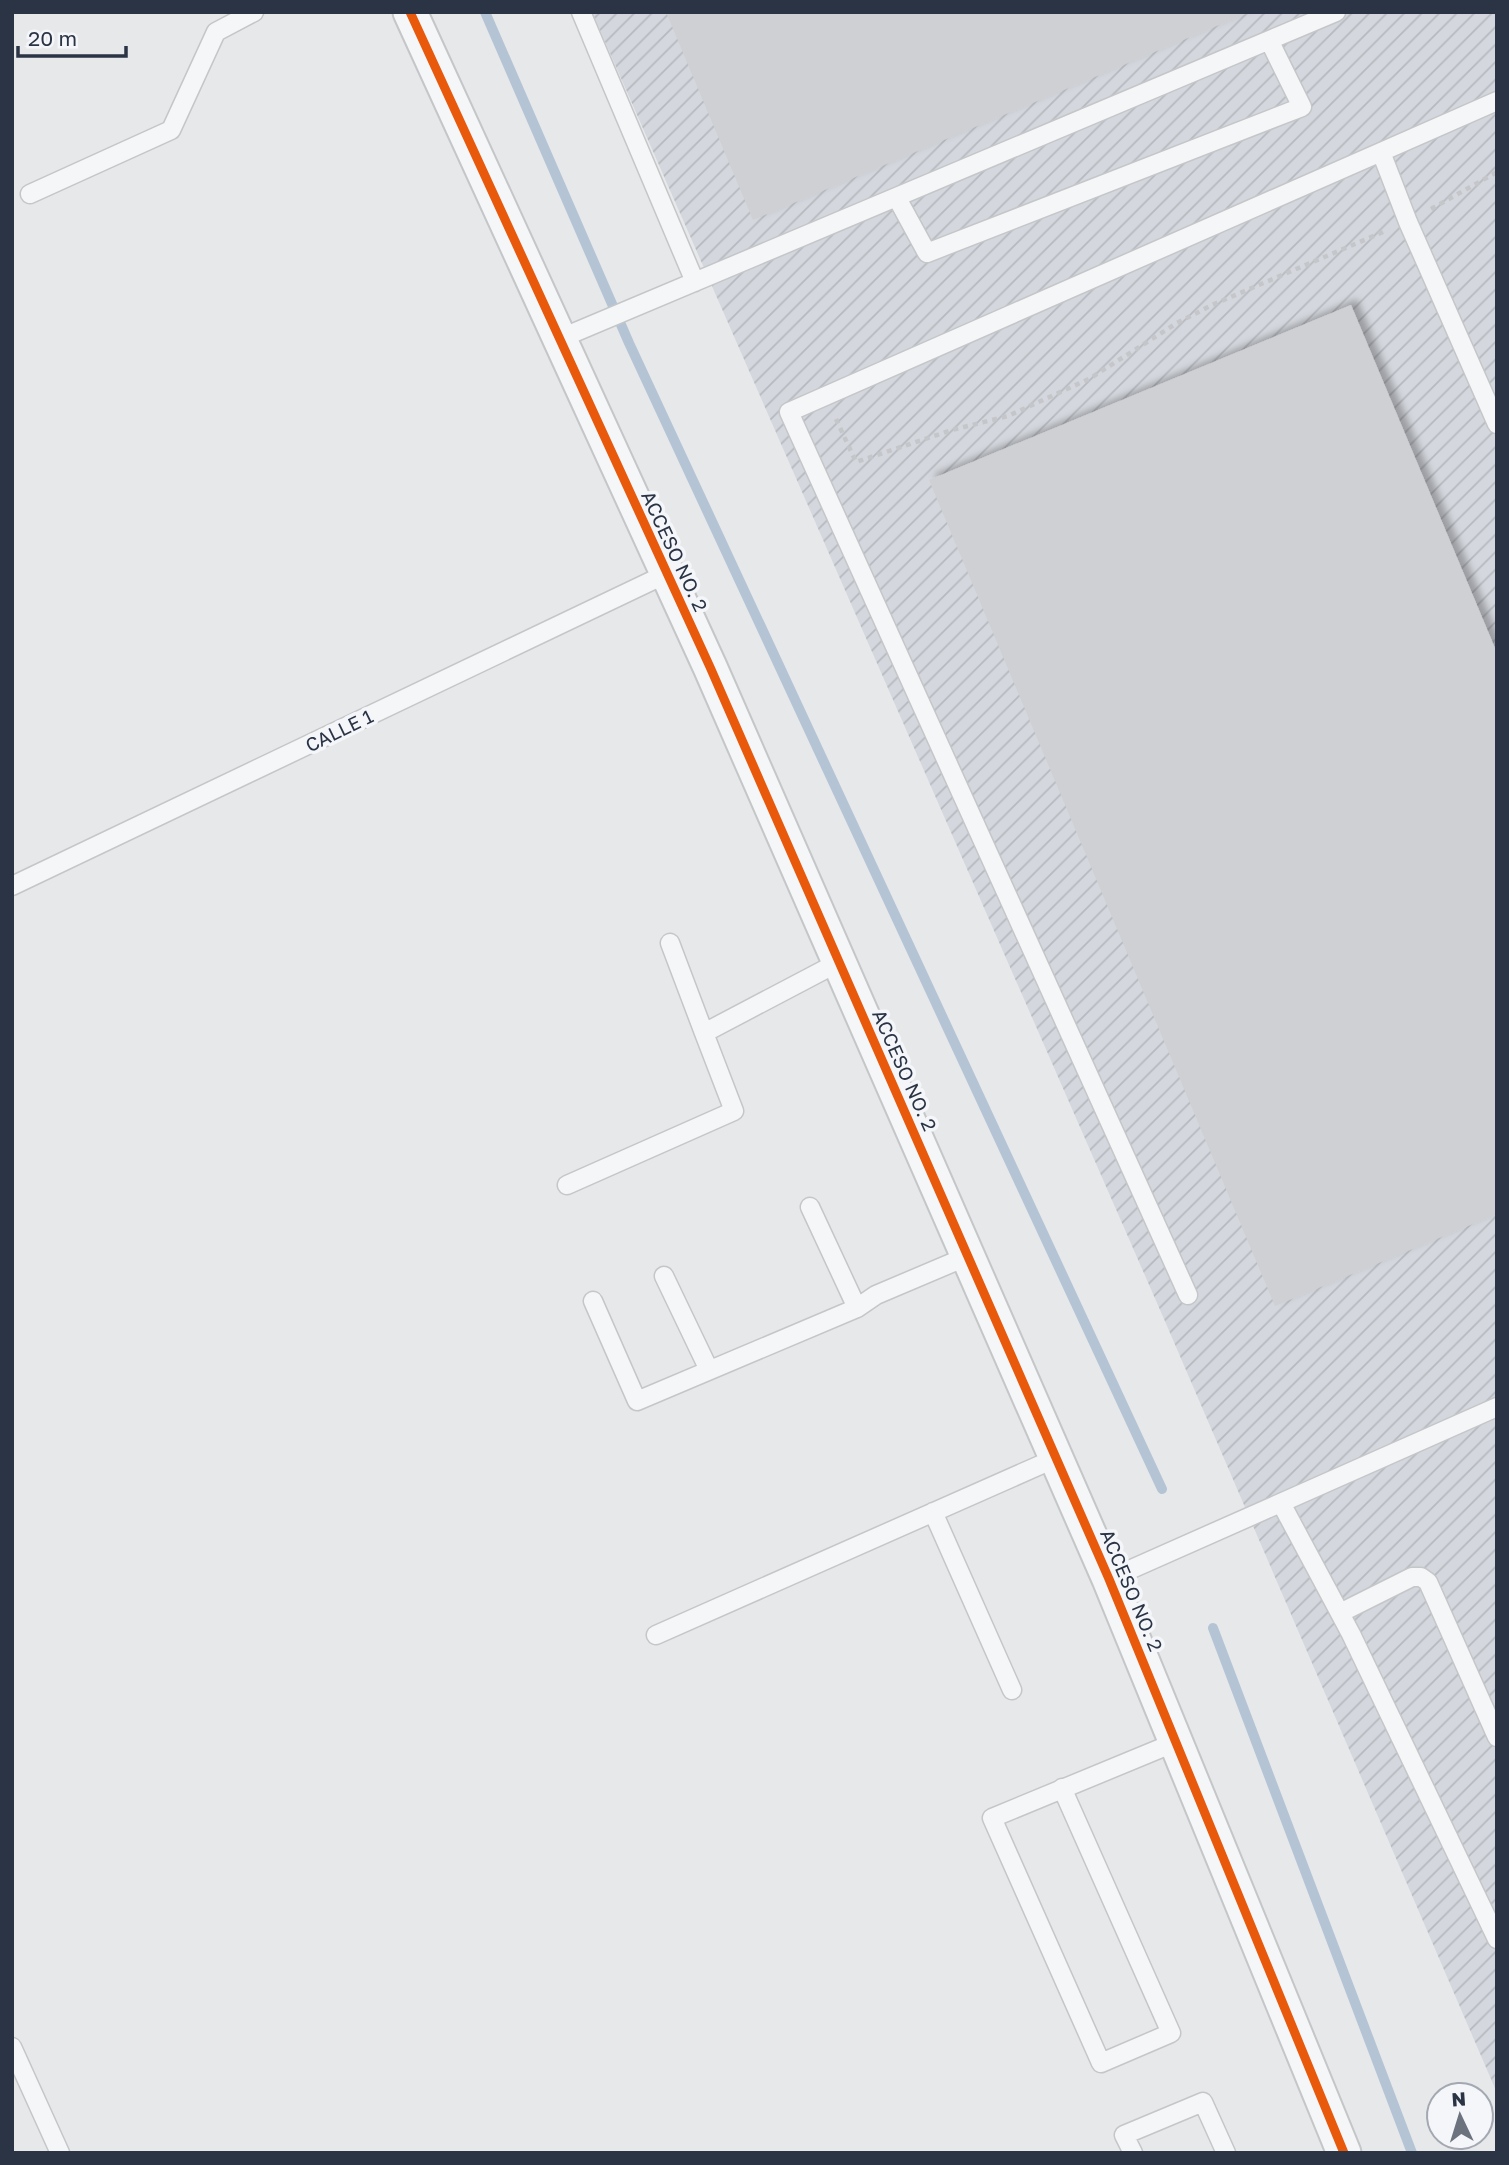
<svg xmlns="http://www.w3.org/2000/svg" width="1509" height="2165" font-family="'Golos Text',sans-serif">
<style>
.industrial{fill:url(#industrial-furrows)}
.lines{fill:none;stroke-linecap:round;stroke-linejoin:round}
.stream{stroke:#b4c4d5;stroke-width:10}
.building{fill:#ced0d3;filter:url(#shadow)}
.service-casing{stroke:#c4c6c8;stroke-width:21}
.minor-casing{stroke:#c4c6c8;stroke-width:37}
.path{stroke:#c5c6ca;stroke-width:4.5;stroke-dasharray:5 5;stroke-linecap:butt}
.service{stroke:#f5f6f7;stroke-width:18}
.minor{stroke:#f5f6f7;stroke-width:33}
.cycleway-casing{stroke:#f4f6f9;stroke-width:13}
.cycleway{stroke:#e8590c;stroke-width:9}
.labels{text-anchor:middle;dominant-baseline:central;stroke-width:7;stroke-linejoin:round;paint-order:stroke}
.street-label{font-size:19px;fill:#2b3445;stroke:#f4f6f9}
</style>
<defs>
<pattern id="industrial-furrows" width="10" height="10" patternUnits="userSpaceOnUse" patternTransform="scale(1.75)"><rect width="10" height="10" fill="#d4d7dd"/><path d="M-1 1l2-2M0 10L10 0M9 11l2-2" fill="none" stroke="#b6b9bf"/></pattern>
<filter id="shadow"><feDropShadow dx="6" dy="-6" stdDeviation="3.5" flood-color="#0004"/></filter>
</defs>
<rect width="100%" height="100%" fill="#e6e8ea"/>
<path class="industrial" d="M592 12H1497V2093L1164 1319Z"/>
<g class="lines">
<path class="stream" d="M485 12 629 343 1162 1489
M1213 1628 1412 2153"/>
</g>
<path class="building" d="M666 12H1250L753 220Z
M1351 305 1497 653V1214L1275 1306 929 480Z"/>
<g class="lines">
<g class="service-casing">
<path id="service" d="M581 12 695 282
M1381 152 1408 222 1497 424
M30 194 171 130 216 32 254 12
M897 198 927 253 1302 107 1270 42
M559 339 1336 12
M12 886 666 574
M670 943 704 1033
M567 1185 734 1111 704 1033 839 962
M810 1207 857 1308
M664 1276 709 1370
M1188 1295 789 412 1497 101
M593 1301 637 1401 857 1308 876 1295 968 1256
M1281 1503 1351 1634 1497 1939
M933 1512 1012 1690
M1109 1579 1497 1407
M1340 1613 1412 1577H1421L1428 1582 1497 1737
M656 1635 1056 1458
M1062 1788 1171 2033 1101 2063 992 1818 1176 1742
M12 2047 60 2153
M1133 2153 1124 2135 1203 2102 1226 2153"/>
</g>
<g class="minor-casing">
<path id="minor" d="M410 12 710 667 1109 1579 1344 2153"/>
</g>
<path class="path" d="M1431 209 1497 172
M836 419 856 462 952 430 1008 416 1089 379 1177 323 1212 305 1383 232"/>
<use href="#service" class="service"/>
<use href="#minor" class="minor"/>
<g class="cycleway-casing">
<path id="cycleway" d="M410 12 710 667 1109 1579 1344 2153"/>
</g>
<use href="#cycleway" class="cycleway"/>
</g>
<g class="labels">
<g class="street-label">
<text transform="translate(675 551) rotate(65)">ACCESO NO. 2</text>
<text transform="translate(339 730) rotate(-26)">CALLE 1</text>
<text transform="translate(905 1070) rotate(66)">ACCESO NO. 2</text>
<text transform="translate(1132 1590) rotate(67)">ACCESO NO. 2</text>
</g>
</g>
<rect width="1509" height="2165" fill="none" stroke="#2b3445" stroke-width="28"/>
<g transform="translate(1460 2116) rotate(356)"><circle r="33" fill="#f4f6f9" stroke="#a4a8b1" stroke-width="2"/>
<path d="M0-5L12 26L0 18L-12 26Z" fill="#6c737f"/>
<text y="-10" font-size="19" font-weight="bold" text-anchor="middle" fill="#2b3445">N</text>
</g>
<path d="M18 46v10h108v-10" fill="none" stroke="#2b3445" stroke-width="3.5"/>
<text x="28" y="46" font-size="21" fill="#2b3445" stroke="#f4f6f9" stroke-width="5" paint-order="stroke">20 m</text>
</svg>
